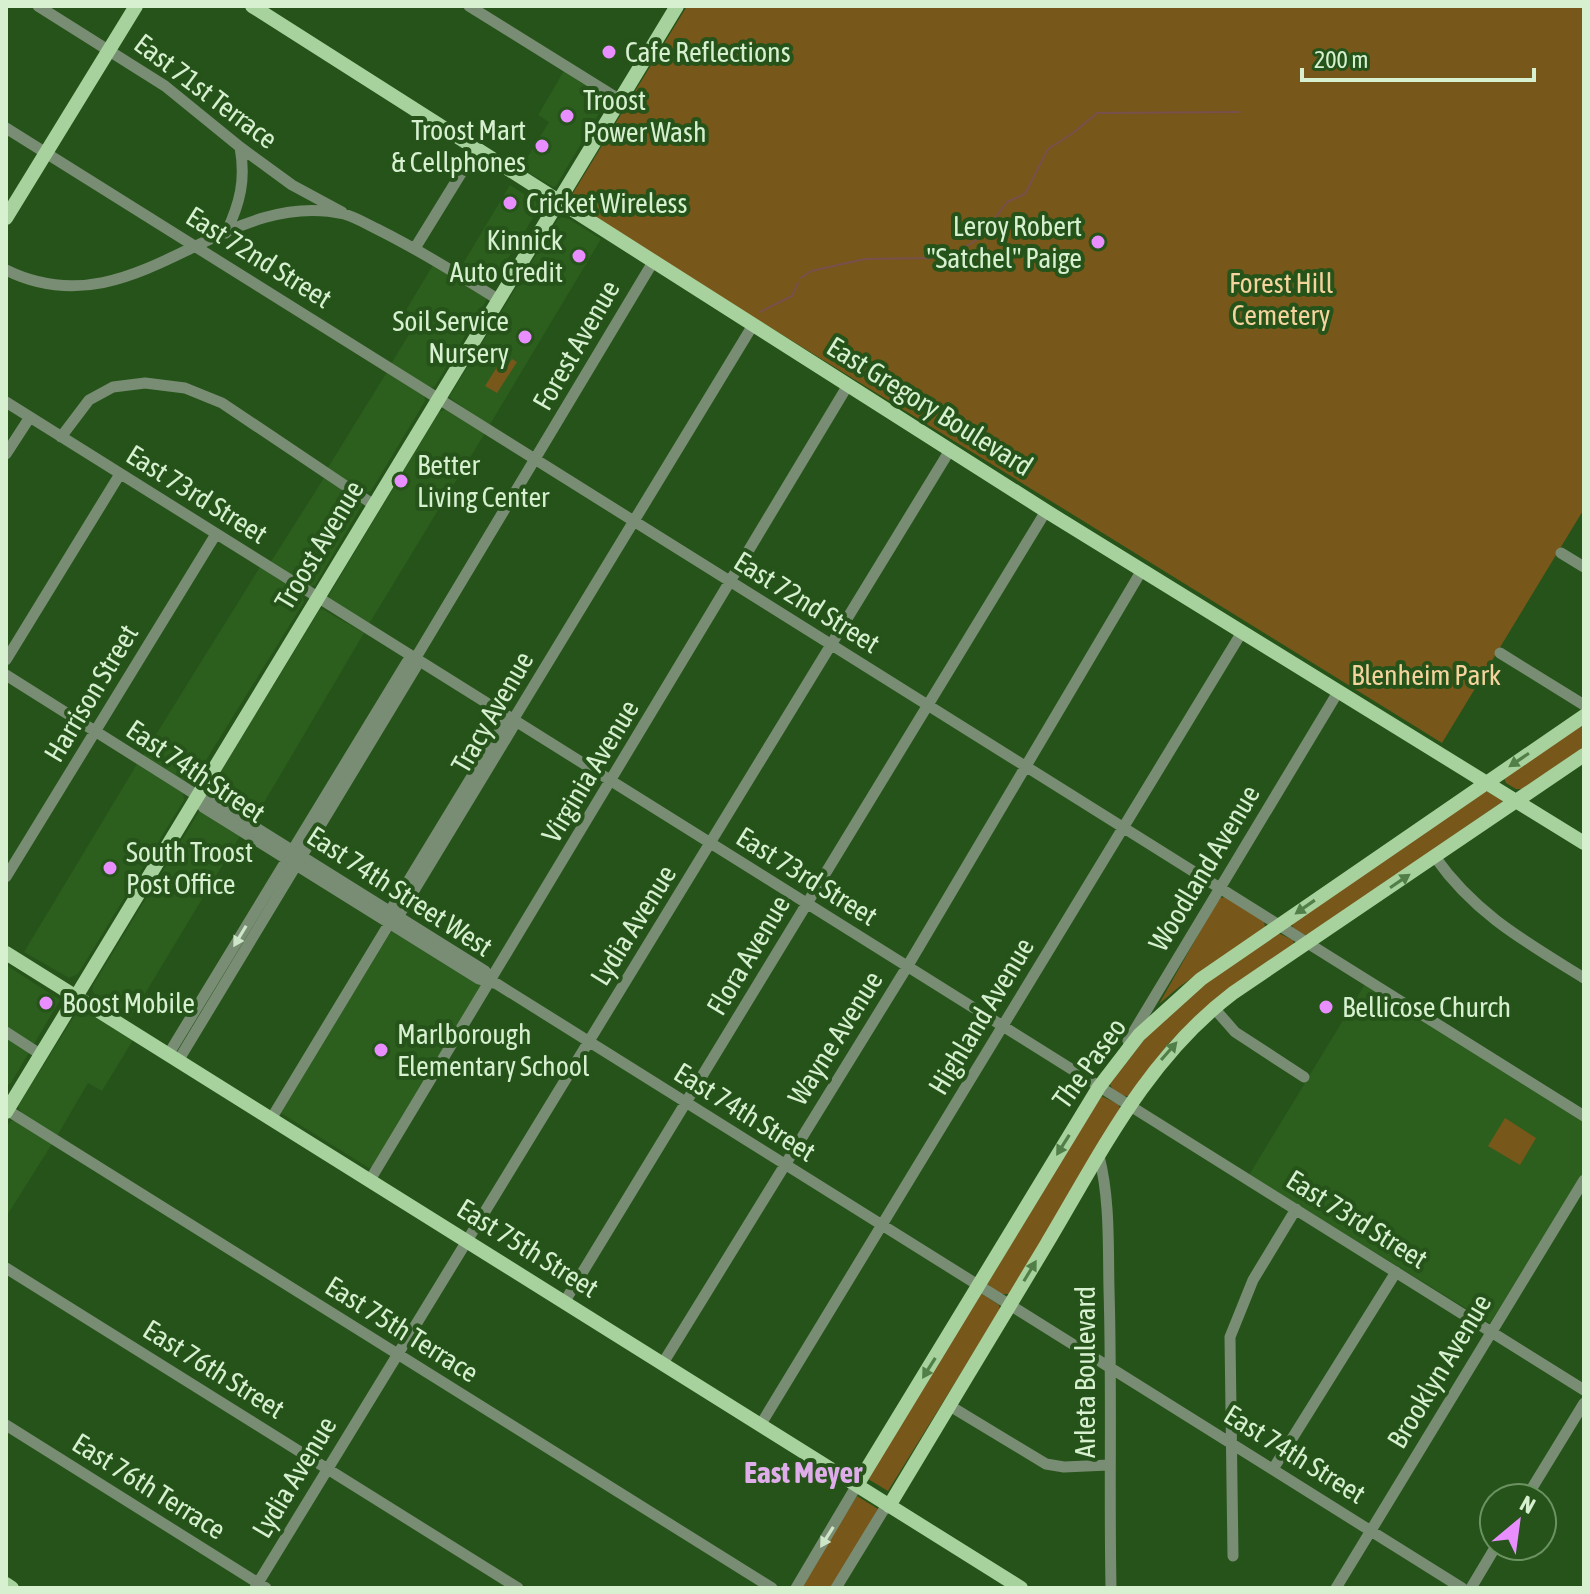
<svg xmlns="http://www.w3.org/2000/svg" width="1590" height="1594" font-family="'Asap Condensed',sans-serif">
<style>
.built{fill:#2c5f1e}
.green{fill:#77571a}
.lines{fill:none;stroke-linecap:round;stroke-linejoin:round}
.stream{stroke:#78504c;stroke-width:2}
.minor{stroke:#788d73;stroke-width:11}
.major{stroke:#a7d29d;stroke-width:14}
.oneway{fill:#527f47}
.oneway2{fill:#cde6c7}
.poi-dot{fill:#e88eff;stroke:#255319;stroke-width:3}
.labels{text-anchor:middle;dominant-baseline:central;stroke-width:8;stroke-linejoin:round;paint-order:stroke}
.poi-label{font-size:28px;fill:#d6f0d0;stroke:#255319;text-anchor:start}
.street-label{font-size:28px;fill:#d6f0d0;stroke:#255319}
.park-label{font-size:28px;fill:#f4d39d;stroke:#255319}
.neighbourhood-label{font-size:30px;font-weight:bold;fill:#deadea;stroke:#255319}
</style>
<rect width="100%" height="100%" fill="#255319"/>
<path class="built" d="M564 71 607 100 556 186 553 187 521 168 549 122 538 115Z
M510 185 541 205 493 283H488L461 267Z
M562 217 569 219 601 239 489 426 449 397 558 219Z
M433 265 486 297V301L435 386 431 388 391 364 419 318 406 310Z
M387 372 424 395 425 401 371 491 365 493 327 469Z
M447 409 485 433 369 624 330 599 329 595 439 412Z
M324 478 357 499 362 505 315 585 309 587 270 563Z
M260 567 302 594 304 602 190 786 142 757Z
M322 609 364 633 252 823 209 795V791L319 611Z
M137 764 183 793 184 800 78 974 69 978 24 952Z
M200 810 240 836 131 1017 96 996 92 990 93 985Z
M392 930 481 985 373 1166 369 1168 281 1113Z
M6 965 60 1000 11 1083 8 1085Z
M1365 984 1584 1121V1171L1490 1323 1249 1175Z
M78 1010 84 1011 133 1040 102 1091 88 1083 57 1136 21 1113 18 1106Z
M11 1121H16L52 1144 6 1217V1127Z"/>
<path class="green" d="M687 6H1584V509L1442 743 571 204 570 198Z
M512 359 517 362 497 393 485 386 497 367 504 371Z
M1584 723V747L1522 789H1516L1506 783 1504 778Z
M1486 791 1503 800 1502 802 1311 934 1305 935 1293 928 1292 924Z
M1226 897 1264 921 1265 927 1179 987 1159 1004 1219 898Z
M1278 933 1293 940 1294 945 1199 1013 1167 1045 1129 1096C1122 1097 1112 1091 1110 1084L1150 1032 1197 989Z
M1101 1096 1118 1104 1121 1110 1010 1294H1000L987 1284Z
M1505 1118 1536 1138 1520 1165 1488 1146Z
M982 1294 999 1305 1000 1310 888 1491 868 1479 977 1295Z
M857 1496 878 1509 832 1588H799Z"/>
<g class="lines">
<path class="stream" d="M801 278 811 271 865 259 937 258 961 250 982 236 1007 202 1025 194 1048 149 1073 133 1097 113 1239 112
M760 312 792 296 798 283"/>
<path class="minor" d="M38 6 165 86 240 147 292 185 342 212
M469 6 620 100
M6 128 1584 1116
M226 233C240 203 246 180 240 147
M415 248 476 149
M6 270C134 333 221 186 344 214 355 217 367 224 377 229 419 250 459 275 499 300
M6 402 1584 1390
M61 437 89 400 113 387 145 383 185 388 222 403 374 505
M6 454 30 417
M1561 553 1584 567
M1500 653 1584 705
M6 660 120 474
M6 675 198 796 203 807 479 979 497 984 1462 1588
M198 796 210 799 485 971 492 982
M1435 857C1475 914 1526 942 1584 978
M6 877 216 534
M395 914 393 906 505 722 513 720
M1214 1008 1235 1032 1304 1077
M6 1032 40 1054
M1128 1041 1338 692
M168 1055 407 662 415 659
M178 1061 416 667 415 659 653 262
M7 1110 772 1588
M271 1119 395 914 401 912 513 727V720L753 325
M1099 1156C1110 1199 1108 1245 1109 1289 1112 1389 1109 1488 1111 1588
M370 1180 848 385
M6 1268 518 1588
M565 1301 1046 511
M663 1363 907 967 1142 570
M950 1406 1046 1464 1064 1467 1109 1465
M761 1424 1242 632
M6 1425 266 1588
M1273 1469 1396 1272
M1526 1498 1584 1403
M1233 1556 1230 1337 1253 1280 1296 1209
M255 1588 950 450
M796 1588 857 1485
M836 1588 883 1511 889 1506
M1336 1588 1584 1180
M1471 1588 1496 1546"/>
<path class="major" d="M252 6 1046 511 1584 843
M6 218 136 6
M6 953 1021 1588
M6 1112 677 6
M857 1485 1099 1087 1139 1035 1201 979 1584 716
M889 1506C941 1419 994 1332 1046 1245 1101 1153 1146 1059 1233 993L1584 755
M6 1584 12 1588"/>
</g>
<defs><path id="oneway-solid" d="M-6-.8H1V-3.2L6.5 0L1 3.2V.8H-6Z" transform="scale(2)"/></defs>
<g class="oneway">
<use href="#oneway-solid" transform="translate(1519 760) rotate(146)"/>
<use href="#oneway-solid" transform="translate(1400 881) rotate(-34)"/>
<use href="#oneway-solid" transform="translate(1305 907) rotate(145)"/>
<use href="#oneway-solid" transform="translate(1169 1051) rotate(-49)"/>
<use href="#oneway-solid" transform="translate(1063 1145) rotate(122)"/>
<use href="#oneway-solid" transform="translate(1030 1271) rotate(-59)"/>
<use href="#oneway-solid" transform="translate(929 1368) rotate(122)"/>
</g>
<g class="oneway2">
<use href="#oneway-solid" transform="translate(240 936) rotate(121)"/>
<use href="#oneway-solid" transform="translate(827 1537) rotate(122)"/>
</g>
<g class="poi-dot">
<circle cx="609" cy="52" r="8"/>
<circle cx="567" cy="116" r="8"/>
<circle cx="542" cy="146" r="8"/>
<circle cx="510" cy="203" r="8"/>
<circle cx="1098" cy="242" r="8"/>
<circle cx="579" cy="256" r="8"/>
<circle cx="525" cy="337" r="8"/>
<circle cx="401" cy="481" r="8"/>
<circle cx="110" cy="868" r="8"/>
<circle cx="46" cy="1003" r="8"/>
<circle cx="1326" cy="1007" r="8"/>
<circle cx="381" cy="1050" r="8"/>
</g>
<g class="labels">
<g class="poi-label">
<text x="625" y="52">Cafe Reflections</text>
<text x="583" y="100">Troost<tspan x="583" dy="32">Power Wash</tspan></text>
<text x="526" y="130" text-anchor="end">Troost Mart<tspan x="526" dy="32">&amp; Cellphones</tspan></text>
<text x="526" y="203">Cricket Wireless</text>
<text x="1082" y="226" text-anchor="end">Leroy Robert<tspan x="1082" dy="32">"Satchel" Paige</tspan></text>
<text x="563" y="240" text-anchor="end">Kinnick<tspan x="563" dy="32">Auto Credit</tspan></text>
<text x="509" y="321" text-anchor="end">Soil Service<tspan x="509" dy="32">Nursery</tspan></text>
<text x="417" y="465">Better<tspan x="417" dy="32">Living Center</tspan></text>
<text x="126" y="852">South Troost<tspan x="126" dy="32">Post Office</tspan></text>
<text x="62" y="1003">Boost Mobile</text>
<text x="1342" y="1007">Bellicose Church</text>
<text x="397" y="1034">Marlborough<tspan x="397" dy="32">Elementary School</tspan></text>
</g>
<g class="street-label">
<text transform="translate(206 91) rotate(37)">East 71st Terrace</text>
<text transform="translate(259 257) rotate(32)">East 72nd Street</text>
<text transform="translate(576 345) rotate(-60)">Forest Avenue</text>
<text transform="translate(930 406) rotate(32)">East Gregory Boulevard</text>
<text transform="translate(197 494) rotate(32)">East 73rd Street</text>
<text transform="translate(319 545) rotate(-59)">Troost Avenue</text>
<text transform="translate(807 602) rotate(32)">East 72nd Street</text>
<text transform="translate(91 693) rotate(-59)">Harrison Street</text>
<text transform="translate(492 712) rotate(-60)">Tracy Avenue</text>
<text transform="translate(196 771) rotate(34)">East 74th Street</text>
<text transform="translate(590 771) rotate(-59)">Virginia Avenue</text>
<text transform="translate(1204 868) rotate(-59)">Woodland Avenue</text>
<text transform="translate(807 876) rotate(32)">East 73rd Street</text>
<text transform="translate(400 891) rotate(33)">East 74th Street West</text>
<text transform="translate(633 925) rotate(-58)">Lydia Avenue</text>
<text transform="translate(748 955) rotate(-59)">Flora Avenue</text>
<text transform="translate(981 1016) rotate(-59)">Highland Avenue</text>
<text transform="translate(835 1038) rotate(-58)">Wayne Avenue</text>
<text transform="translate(1089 1063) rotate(-54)">The Paseo</text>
<text transform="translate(745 1112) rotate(32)">East 74th Street</text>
<text transform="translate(1357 1219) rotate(32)">East 73rd Street</text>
<text transform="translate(528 1248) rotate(32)">East 75th Street</text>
<text transform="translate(402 1329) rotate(32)">East 75th Terrace</text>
<text transform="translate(214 1369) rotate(32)">East 76th Street</text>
<text transform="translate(1439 1371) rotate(-59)">Brooklyn Avenue</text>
<text transform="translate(1085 1372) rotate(-90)">Arleta Boulevard</text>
<text transform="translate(1295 1454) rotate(32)">East 74th Street</text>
<text transform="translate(294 1477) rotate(-59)">Lydia Avenue</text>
<text transform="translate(149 1486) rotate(32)">East 76th Terrace</text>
</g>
<g class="park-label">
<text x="1281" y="283">Forest Hill<tspan x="1281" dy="32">Cemetery</tspan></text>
<text x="1426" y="675">Blenheim Park</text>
</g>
<g class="neighbourhood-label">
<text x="803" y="1472">East Meyer</text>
</g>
</g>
<rect width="1590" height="1594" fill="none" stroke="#d6f0d0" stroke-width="16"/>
<g transform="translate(1518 1522) rotate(29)"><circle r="38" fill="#255319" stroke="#6c9262" stroke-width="2"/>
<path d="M0-6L14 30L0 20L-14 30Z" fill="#e88eff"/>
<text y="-12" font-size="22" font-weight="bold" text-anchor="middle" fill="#d6f0d0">N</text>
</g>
<path d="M1302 68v12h232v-12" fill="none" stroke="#d6f0d0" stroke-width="4"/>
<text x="1314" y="68" font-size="24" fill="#d6f0d0" stroke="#255319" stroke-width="6" paint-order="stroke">200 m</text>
</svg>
